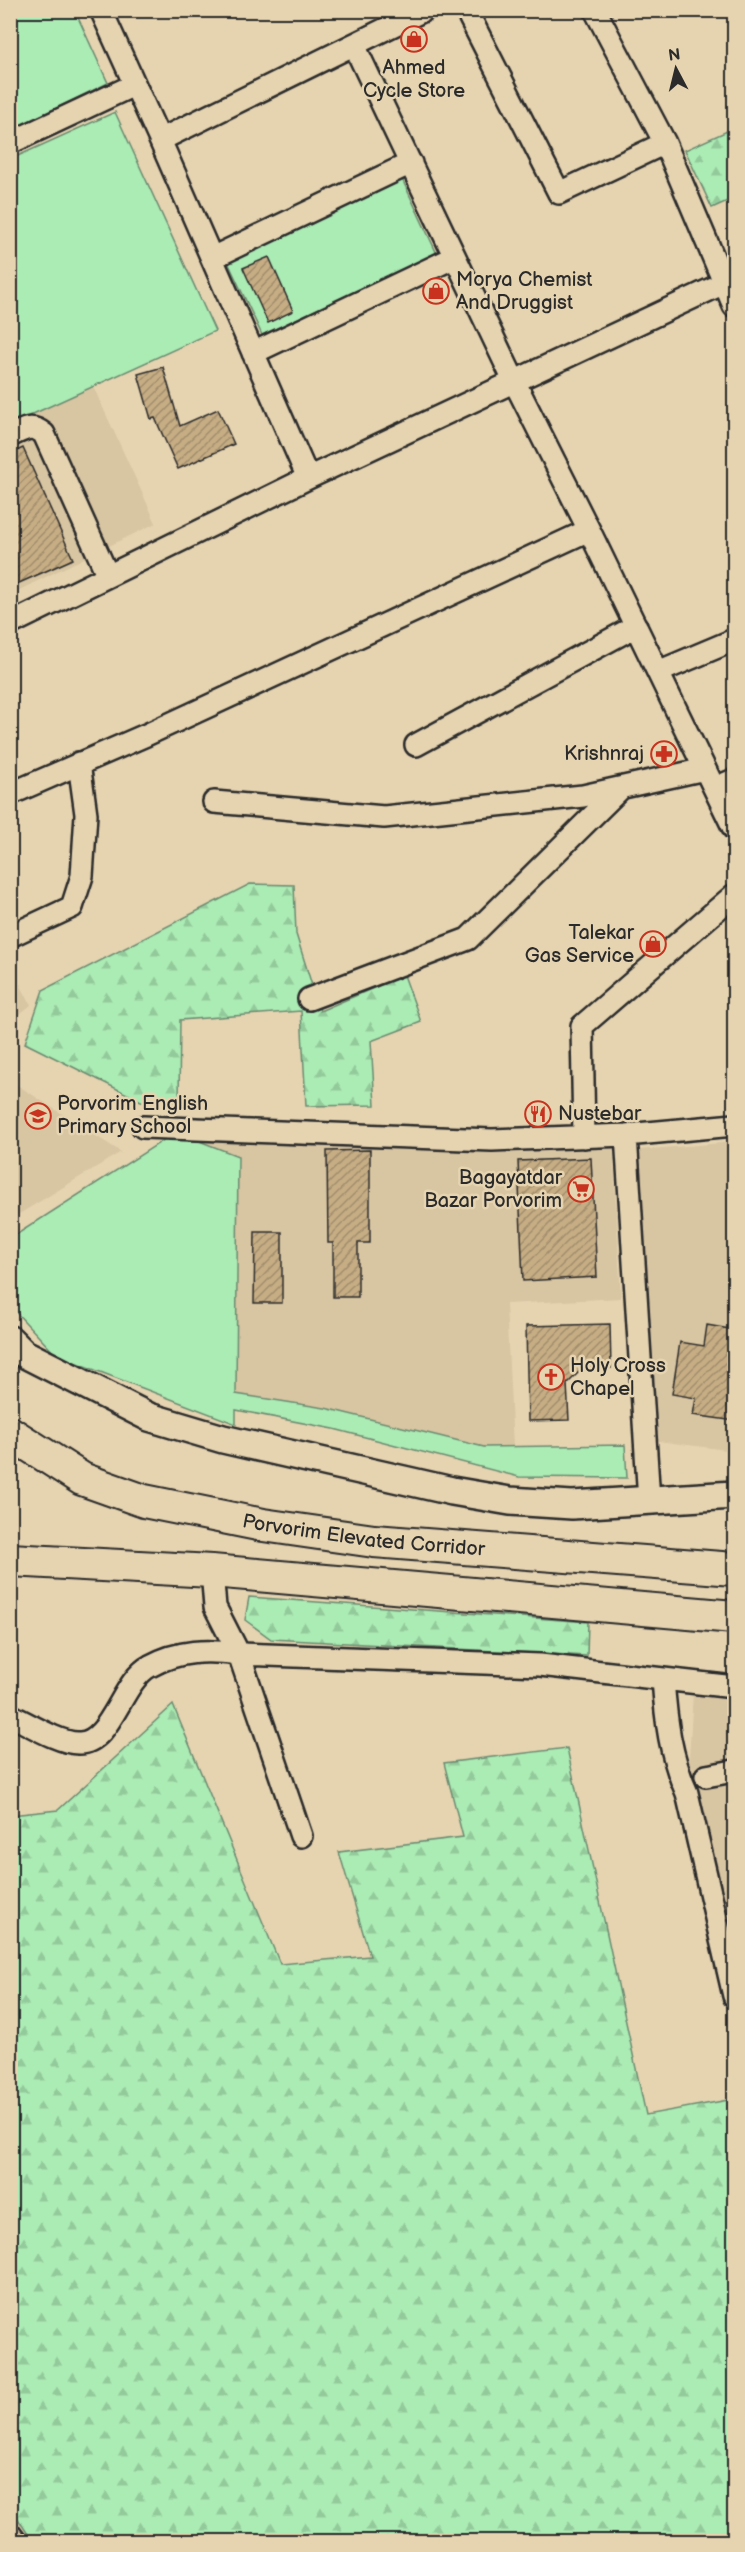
<svg xmlns="http://www.w3.org/2000/svg" width="745" height="2552" font-family="'Balsamiq Sans',sans-serif">
<style>
.built{fill:#d8c5a2}
.forest{fill:url(#forest-firs);stroke:#6b8b70;stroke-width:1.5}
.green{fill:#abebb4;stroke:#6b8b70;stroke-width:1.5}
.building{fill:url(#building-hatch);stroke:#2b2b2b;stroke-width:1.5}
.lines{fill:none;stroke-linecap:round;stroke-linejoin:round}
.minor-casing{stroke:#2b2b2b;stroke-width:26}
.major-casing{stroke:#2b2b2b;stroke-width:32}
.highway-casing{stroke:#2b2b2b;stroke-width:36}
.minor{stroke:#e6d4b1;stroke-width:21}
.major{stroke:#e6d4b1;stroke-width:27}
.highway{stroke:#e6d4b1;stroke-width:32}
.labels{text-anchor:middle;dominant-baseline:central;stroke-width:5;stroke-linejoin:round;paint-order:stroke}
.poi-label{font-size:20px;fill:#2b2b2b;stroke:#e6d4b1;text-anchor:start}
.street-label{font-size:20px;fill:#2b2b2b;stroke:#e6d4b1}
</style>
<defs>
<pattern id="forest-firs" width="22" height="20" patternUnits="userSpaceOnUse" patternTransform="scale(1.5)"><rect width="22" height="20" fill="#abebb4"/><path d="M5 1l3.5 6h-7zM16 11l3.5 6h-7z" fill="#93ca9b"/></pattern>
<pattern id="building-hatch" width="6" height="6" patternUnits="userSpaceOnUse" patternTransform="scale(1.5)"><rect width="6" height="6" fill="#c6ad84"/><path d="M-1 1l2-2M0 6l6-6M5 7l2-2" fill="none" stroke="#a18d6c"/></pattern>
</defs>
<rect width="100%" height="100%" fill="#e6d4b1"/>
<filter id="ink" filterUnits="userSpaceOnUse"><feTurbulence type="fractalNoise" baseFrequency=".0167" numOctaves="2"/><feDisplacementMap in="SourceGraphic" scale="12" xChannelSelector="R" yChannelSelector="G"/><feConvolveMatrix kernelMatrix="1 2 1 2 8 2 1 2 1" color-interpolation-filters="sRGB"/></filter>
<g filter="url(#ink)">
<path class="built" d="M93 386 156 523 11 594V424Z
M11 967 31 1005 11 1021H10Z
M11 1081 121 1152 11 1219Z
M202 1136 496 1149 613 1148 621 1298 506 1304 513 1447 483 1448 326 1409 210 1396Z
M734 1142V1451L658 1441 639 1150Z
M693 1693 734 1694V1954L730 1955 689 1759Z"/>
<path class="forest" d="M734 128V198L712 208 685 150Z
M250 884 294 885 296 934 320 1011 404 975 421 1022 371 1041 375 1105 306 1106 301 1011 180 1020 179 1102 141 1101 25 1043 43 990Z
M249 1597 588 1622 587 1656 271 1639 245 1620Z
M173 1705 280 1964 370 1956 339 1852 463 1837 444 1763 567 1748 646 2115 734 2099V2541L33 2542 11 2508V1815L58 1810Z"/>
<path class="green" d="M11 10 75 11 108 83 11 130Z
M115 112 215 331 11 424V159Z
M402 179 437 254 262 335 227 260Z
M176 1132 238 1156 236 1394 325 1408 484 1447 625 1445 627 1478 519 1477 334 1429 236 1410V1424L56 1355 11 1307V1238Z"/>
<path class="building" d="M269 257 293 311 268 323 243 268Z
M163 367 180 426 218 409 234 444 178 469 155 418 151 419 138 374Z
M23 448 73 559 10 587V454Z
M370 1150V1243H358V1297H333V1243H328L327 1151Z
M591 1158 597 1277 523 1281 518 1161Z
M255 1232H282V1303H254Z
M610 1324 611 1368 582 1369 567 1384 569 1420 528 1421 526 1326Z
M707 1325 735 1330V1421L693 1415 696 1398 672 1394 680 1342 704 1346Z"/>
<g class="lines">
<g class="minor-casing">
<path id="minor" d="M101 10 160 140 308 478
M466 10 559 193 665 143
M595 10 665 143 734 306
M354 45 514 381 589 530 734 829
M160 140 424 10
M10 143 134 85
M212 258 411 163
M253 353 455 257
M10 436C24 430 31 423 44 434L108 576
M10 624 308 478 724 283
M658 672 734 640
M416 745 636 626
M715 788 734 780
M10 794 146 735 589 530
M214 802 384 817 583 796 705 769
M10 936 72 907 82 876 86 814 79 763
M309 999 468 939 621 788
M143 1127 492 1140 626 1135 734 1125
M626 1135 649 1501
M584 1137 582 1026 734 895
M212 1571 215 1607 239 1654 301 1836
M663 1679C666 1720 670 1756 687 1793L734 1996
M10 1715C29 1724 59 1743 78 1743 111 1745 121 1681 150 1666 179 1650 207 1650 239 1654L540 1665 734 1687
M706 1776 734 1771
M10 2534 16 2542"/>
</g>
<g class="major-casing">
<path id="major" d="M10 1340 23 1353 149 1417 223 1439 452 1491 510 1501 572 1505 734 1495"/>
</g>
<g class="highway-casing">
<g id="highway">
<path id="s1" d="M10 1433 82 1479 144 1501 263 1525 374 1541 734 1569"/>
<path d="M10 1560 212 1571 734 1617"/>
</g>
</g>
<use href="#minor" class="minor"/>
<use href="#major" class="major"/>
<use href="#highway" class="highway"/>
</g>
</g>
<defs>
<g id="shop-ring" transform="scale(1.35)"><circle r="9.5" fill="#e6d4b1" stroke="#c8321e" stroke-width="1.5"/><path d="M-5-2.5h2.3a2.7 3.5 0 0 1 5.4 0H5L5.5 6h-11ZM-1.5-2.5h3a1.5 2.3 0 0 0-3 0Z" fill="#c8321e"/></g>
<g id="pharmacy-ring" transform="scale(1.35)"><circle r="9.5" fill="#e6d4b1" stroke="#c8321e" stroke-width="1.5"/><path d="M-2-6h4v4h4v4h-4v4h-4v-4h-4v-4h4Z" fill="#c8321e"/></g>
<g id="restaurant-ring" transform="scale(1.35)"><circle r="9.5" fill="#e6d4b1" stroke="#c8321e" stroke-width="1.5"/><path d="M-5-6h1v4h1v-4h1v4h1v-4h1v5L-1.5 .5V6h-2V.5L-5-1ZM5-6V6H3V1.5H1.5Q1.5-4 5-6Z" fill="#c8321e"/></g>
<g id="school-ring" transform="scale(1.35)"><circle r="9.5" fill="#e6d4b1" stroke="#c8321e" stroke-width="1.5"/><path d="M0-5L7-2L0 1L-7-2ZM-4 1L0 2.5L4 1V4Q0 6-4 4Z" fill="#c8321e"/></g>
<g id="supermarket-ring" transform="scale(1.35)"><circle r="9.5" fill="#e6d4b1" stroke="#c8321e" stroke-width="1.5"/><path d="M-6-5.5h2.5l.6 2H6L4.5 2H-2.5L-4.4-4H-6ZM-1.5 3.2a1.3 1.3 0 1 0 .1 0ZM3 3.2a1.3 1.3 0 1 0 .1 0Z" fill="#c8321e"/></g>
<g id="church-ring" transform="scale(1.35)"><circle r="9.5" fill="#e6d4b1" stroke="#c8321e" stroke-width="1.5"/><path d="M-1.2-6h2.4v3.5h3.3v2.4h-3.3V6h-2.4V-.1h-3.3v-2.4h3.3Z" fill="#c8321e"/></g>
</defs>
<g fill-rule="evenodd">
<use href="#shop-ring" x="414" y="39"/>
<use href="#shop-ring" x="436" y="291"/>
<use href="#pharmacy-ring" x="664" y="754"/>
<use href="#shop-ring" x="653" y="944"/>
<use href="#restaurant-ring" x="538" y="1114"/>
<use href="#school-ring" x="38" y="1116"/>
<use href="#supermarket-ring" x="581" y="1189"/>
<use href="#church-ring" x="551" y="1377"/>
</g>
<g class="labels">
<g class="poi-label">
<text x="414" y="68" text-anchor="middle">Ahmed<tspan x="414" dy="23">Cycle Store</tspan></text>
<text x="456" y="280">Morya Chemist<tspan x="456" dy="23">And Druggist</tspan></text>
<text x="644" y="754" text-anchor="end">Krishnraj</text>
<text x="634" y="933" text-anchor="end">Talekar<tspan x="634" dy="23">Gas Service</tspan></text>
<text x="57" y="1104">Porvorim English<tspan x="57" dy="23">Primary School</tspan></text>
<text x="558" y="1114">Nustebar</text>
<text x="562" y="1178" text-anchor="end">Bagayatdar<tspan x="562" dy="23">Bazar Porvorim</tspan></text>
<text x="570" y="1366">Holy Cross<tspan x="570" dy="23">Chapel</tspan></text>
</g>
<g class="street-label">
<text stroke="none"><textPath href="#s1" startOffset="374">Porvorim Elevated Corridor</textPath></text>
</g>
</g>
<rect width="745" height="2552" fill="none" stroke="#e6d4b1" stroke-width="36"/>
<rect x="18" y="18" width="709" height="2516" fill="none" stroke="#2b2b2b" stroke-width="2" filter="url(#ink)"/>
<g transform="translate(676 69) rotate(353)" stroke="#e6d4b1" stroke-width="4.5" paint-order="stroke">
<path d="M0-4.5L10 22L0 15L-10 22Z" fill="#2b2b2b"/>
<text y="-9" font-size="16" font-weight="bold" text-anchor="middle" fill="#2b2b2b">N</text>
</g>
</svg>
